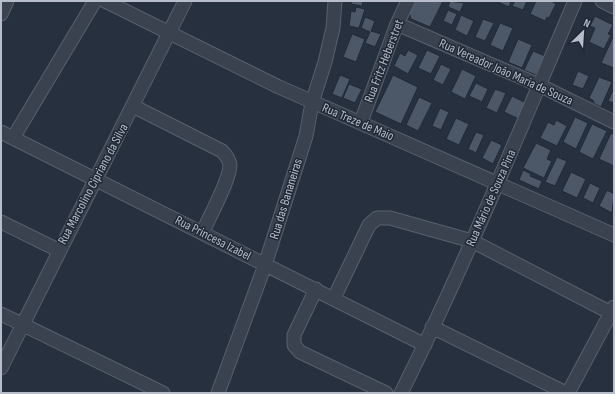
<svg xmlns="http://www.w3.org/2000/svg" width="615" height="394" font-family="'Sofia Sans Condensed',sans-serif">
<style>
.building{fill:#4c5768;stroke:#212936}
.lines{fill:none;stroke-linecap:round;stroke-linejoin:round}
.minor-casing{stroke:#58606d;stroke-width:15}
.minor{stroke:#3a424f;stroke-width:13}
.labels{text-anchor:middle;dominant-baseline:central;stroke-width:3;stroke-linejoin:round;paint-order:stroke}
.street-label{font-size:13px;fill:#b7bdca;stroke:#1f2734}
</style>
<rect width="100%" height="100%" fill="#26303f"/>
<path class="building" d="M352 1H363L362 6 351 4Z
M414 1H443L430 27 411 19 409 12Z
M450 1 464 3 460 12 448 7Z
M496 1H511L509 7Z
M515 1H527L523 10 512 6Z
M536 1H551L556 4 549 18 547 17 545 21 530 14Z
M356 7 365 9 359 28 349 26 351 11 355 12Z
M448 10 457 14 452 25 443 21Z
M461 15 474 21 467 36 455 30Z
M595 16 613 25 608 34 611 35 604 49 589 42 595 28 590 26Z
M365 17 375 21 371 31 381 34 375 47 365 43 370 32 361 28Z
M483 19 494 23 485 41 475 37Z
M500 23 513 28 503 51 490 45Z
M352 34 365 39 356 62 343 57Z
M614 35V68L601 63Z
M518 39 532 45 522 68 508 62Z
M408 50 418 55 408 74 394 66 400 53 405 56Z
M427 50 440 56 431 74 418 68Z
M533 51 545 56 536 75 524 70Z
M441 64 451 69 443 85 433 80Z
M462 69 476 76 465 99 451 92Z
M578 71 589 76 583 89 572 85Z
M340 75 350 79 342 98 332 94Z
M393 75 418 87 401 124 375 112Z
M599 77 612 82 601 107 593 103 594 101 589 98Z
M476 83 488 89 482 102 469 96Z
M349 84 362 89 355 103 343 98Z
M614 88V103L608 101Z
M495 89 506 93 497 113 486 108Z
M512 96 528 104 521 120 504 112Z
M419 97 432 103 418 131 406 125Z
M440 108 449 112 441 130 432 126Z
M575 117 588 123 576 149 563 142Z
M456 118 469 124 459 145 446 139Z
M556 120 567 126 557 146 540 138 548 122 554 125Z
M592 124 607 131 593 159 579 152Z
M476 132 484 135 476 153 468 149Z
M611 133 614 135V166L599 159Z
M491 140 502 145 493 164 482 158Z
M536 143 551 150 547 159 552 161 544 178 523 168Z
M557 157 567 161 555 186 545 182Z
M523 170 531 174 530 176 542 181 539 189 519 180Z
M571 172 586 179 577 198 562 191Z
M590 183 600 188 593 203 583 198Z
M607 190 614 194 612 213 599 206Z"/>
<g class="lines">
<g class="minor-casing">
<path id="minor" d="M105 1 279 87 614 235
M602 1 614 7
M1 14 7 1
M397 24 539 85 614 122
M133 106 222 151C226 155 229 159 230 165 230 180 209 217 203 232
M361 122 397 24 408 1
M1 132 425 345
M13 138 95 1
M1 222 58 250
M316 289 294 335V345L300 352 386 393
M334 298 369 225 377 218H390L472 241 611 313
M1 314 163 393
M432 327 566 393
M1 368 185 1
M218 393 265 265 306 136 312 103 325 62 333 28 335 1
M401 393C465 265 519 132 575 1
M568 393 614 307"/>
</g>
<use href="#minor" class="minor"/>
</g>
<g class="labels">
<g class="street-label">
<text transform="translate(384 61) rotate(-69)">Rua Fritz Heberstret</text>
<text transform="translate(506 72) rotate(24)">Rua Vereador João Maria de Souza</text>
<text transform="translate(358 122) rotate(23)">Rua Treze de Maio</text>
<text transform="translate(93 184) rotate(-62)">Rua Marcolino Cipriano da Silva</text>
<text transform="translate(491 198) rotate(-66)">Rua Mário de Souza Pina</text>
<text transform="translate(286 199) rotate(-73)">Rua das Bananeiras</text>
<text transform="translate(213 238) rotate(27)">Rua Princesa Izabel</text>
</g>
</g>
<rect width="615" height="394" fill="none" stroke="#b7bdca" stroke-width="4"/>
<g transform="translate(583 32) rotate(25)" stroke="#1f2734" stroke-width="3" paint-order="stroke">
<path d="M0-3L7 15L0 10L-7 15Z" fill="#b7bdca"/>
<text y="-6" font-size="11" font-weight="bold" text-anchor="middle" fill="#b7bdca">N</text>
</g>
</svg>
